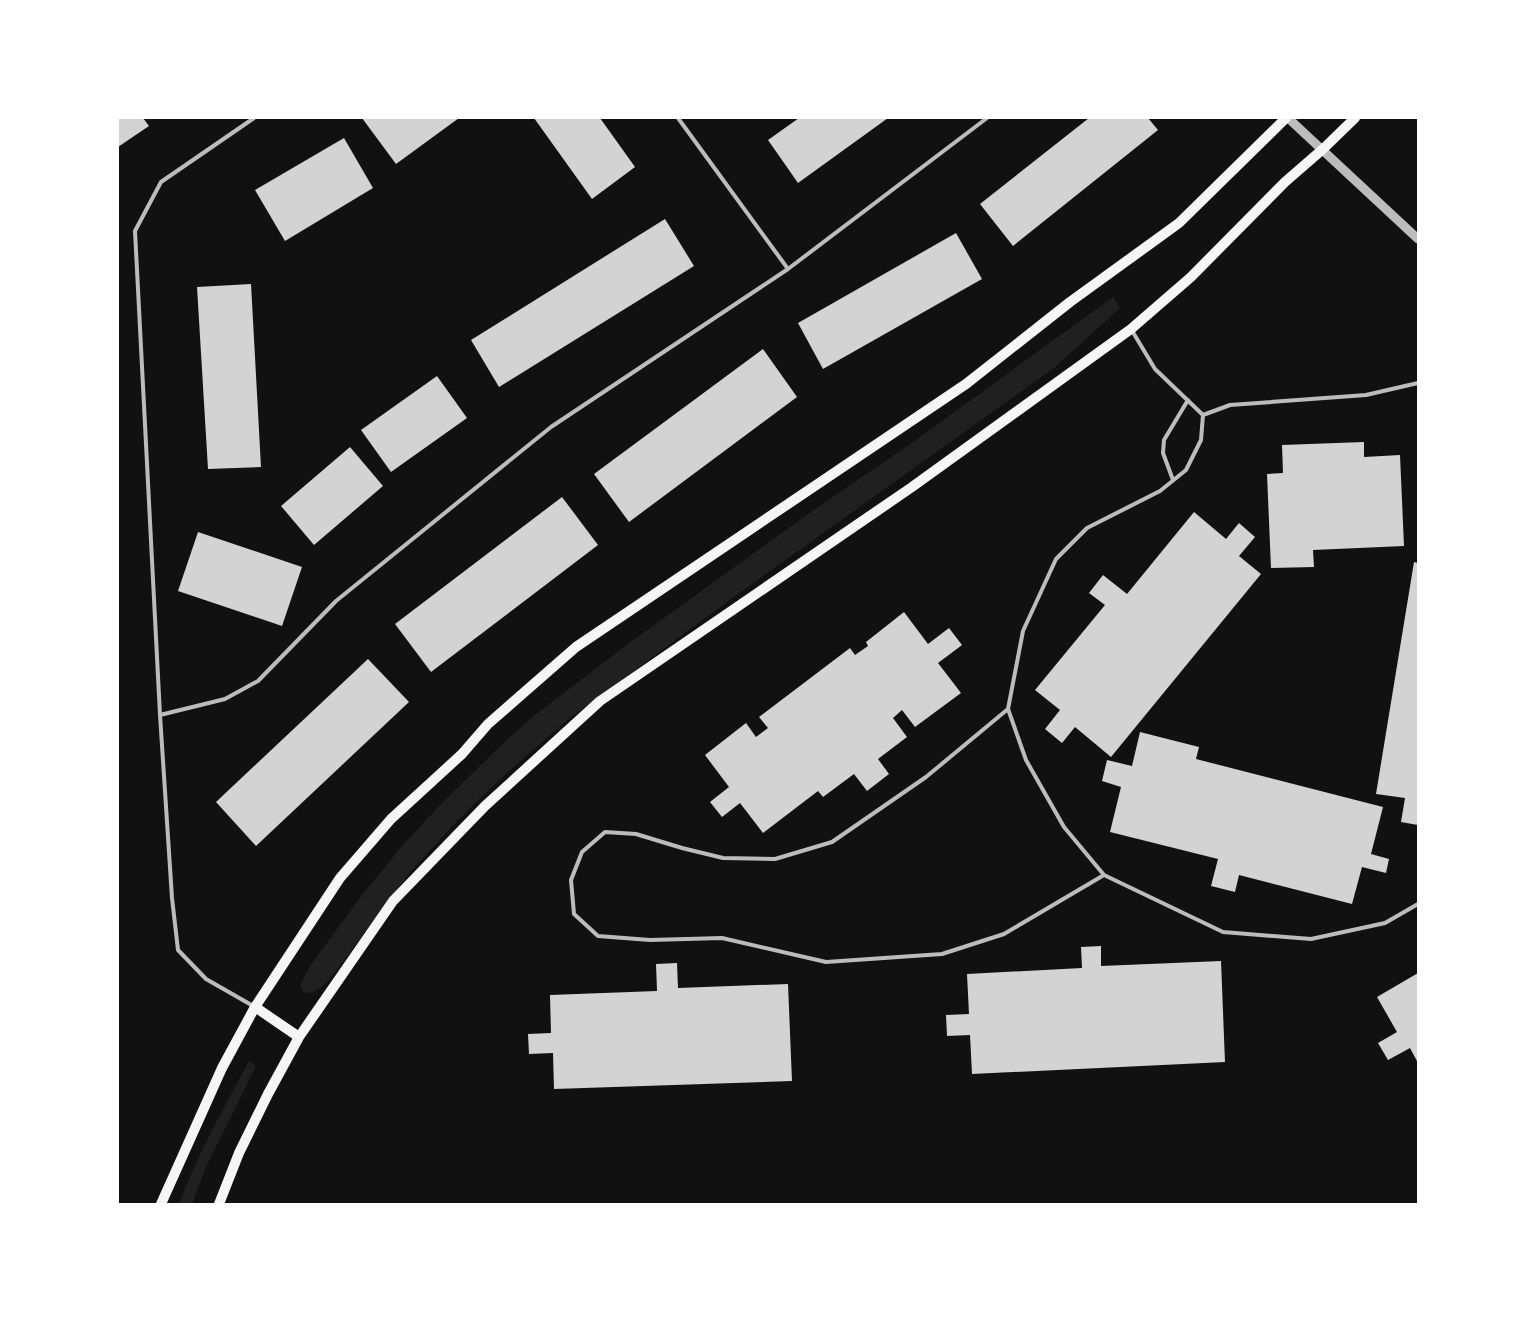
<svg xmlns="http://www.w3.org/2000/svg" width="1536" height="1322" font-family="'Noto Sans',sans-serif">
<style>
.green{fill:#202020}
.building{fill:#d3d3d3}
.lines{fill:none;stroke-linecap:round;stroke-linejoin:round}
.service{stroke:#bcbcbc;stroke-width:4}
.tertiary{stroke:#bcbcbc;stroke-width:9}
.secondary{stroke:#f5f5f5;stroke-width:10}
</style>
<rect width="100%" height="100%" fill="#111"/>
<path class="green" d="M1113 297 1120 308 1054 368 731 599 570 718 511 769 458 820 410 872 330 979C322 986 314 996 303 992L300 985 310 966 362 895 403 845 440 805 493 753 531 718 632 641 808 514 913 442Z
M249 1061 256 1066 206 1167 192 1204H179C197 1155 224 1108 249 1061Z"/>
<path class="building" d="M118 118H143L149 126 118 147Z
M362 118H459L396 164Z
M534 118H600L635 167 592 199Z
M799 118H888L798 183 768 140Z
M1089 118H1148L1158 130 1013 246 980 204Z
M344 138 373 188 285 241 255 190Z
M665 219 694 266 499 387 471 340Z
M956 233 982 279 823 369 798 323Z
M251 284 261 467 208 469 197 287Z
M763 349 797 397 629 522 594 474Z
M437 376 467 418 391 472 361 430Z
M1364 442V457L1400 455 1404 546 1313 550 1314 567 1271 568 1267 474 1283 473 1282 445Z
M350 447 383 486 314 545 281 506Z
M562 497 598 545 431 672 395 624Z
M1194 512 1226 539 1239 523 1255 537 1239 556 1261 574 1111 757 1075 727 1062 743 1045 729 1060 710 1035 690 1105 605 1089 593 1103 575 1127 594Z
M198 532 302 567 282 626 178 591Z
M1414 562 1418 563V825L1401 822 1405 798 1376 794Z
M904 612 928 644 949 628 962 645 938 663 961 693 915 727 902 710 893 718 907 737 878 759 889 774 867 791 854 774 823 797 818 791 763 833 740 803 722 817 710 802 729 787 705 755 746 723 756 737 768 728 759 717 850 648 855 655 868 646 866 642Z
M368 659 409 702 256 846 216 802Z
M1140 732 1199 747 1196 759 1383 807 1371 854 1389 859 1386 873 1362 867 1352 904 1239 875 1235 892 1211 886 1218 859 1110 832 1121 787 1102 781 1107 760 1132 766Z
M1101 946V966L1221 961 1225 1062 972 1074 970 1035 947 1036 946 1015 969 1014 967 974 1082 968 1081 947Z
M677 963 678 988 788 984 792 1081 554 1089 553 1053 529 1054 528 1034 551 1033 550 995 657 991 656 964Z
M1418 973V1063L1410 1048 1388 1060 1378 1043 1397 1032 1377 997Z"/>
<g class="lines">
<path class="service" d="M254 118 161 182 135 231 160 715 172 898 178 950 206 979 255 1007
M678 118 788 269
M1131 329 1155 369 1203 415 1230 405 1366 395 1418 383
M1203 415 1201 440 1186 470 1160 491 1087 528 1056 559 1023 631 1008 709 1026 760 1064 827 1104 875 1223 932 1311 939 1385 923 1418 904
M1173 480 1163 453 1164 440 1188 400
M1008 709 926 777 832 842 775 859 723 858 682 848 636 834 605 832 582 852 571 880 574 914 598 936 650 940 722 938 826 962 942 954 1004 934 1104 875
M160 715 225 699 258 681 336 601 551 427 788 269 987 118"/>
<path class="tertiary" d="M1288 118 1418 239"/>
<path class="secondary" d="M255 1007 299 1037
M161 1204 222 1068 255 1007 340 878 391 819 462 754 488 724 576 647 966 384 1070 302 1179 223 1286 118
M219 1204 239 1153 268 1094 299 1037 393 901 485 806 600 701 912 487 1131 329 1191 277 1285 182 1323 149 1355 118"/>
</g>
<rect width="1536" height="1322" fill="none" stroke="#ffffff" stroke-width="238"/>
</svg>
